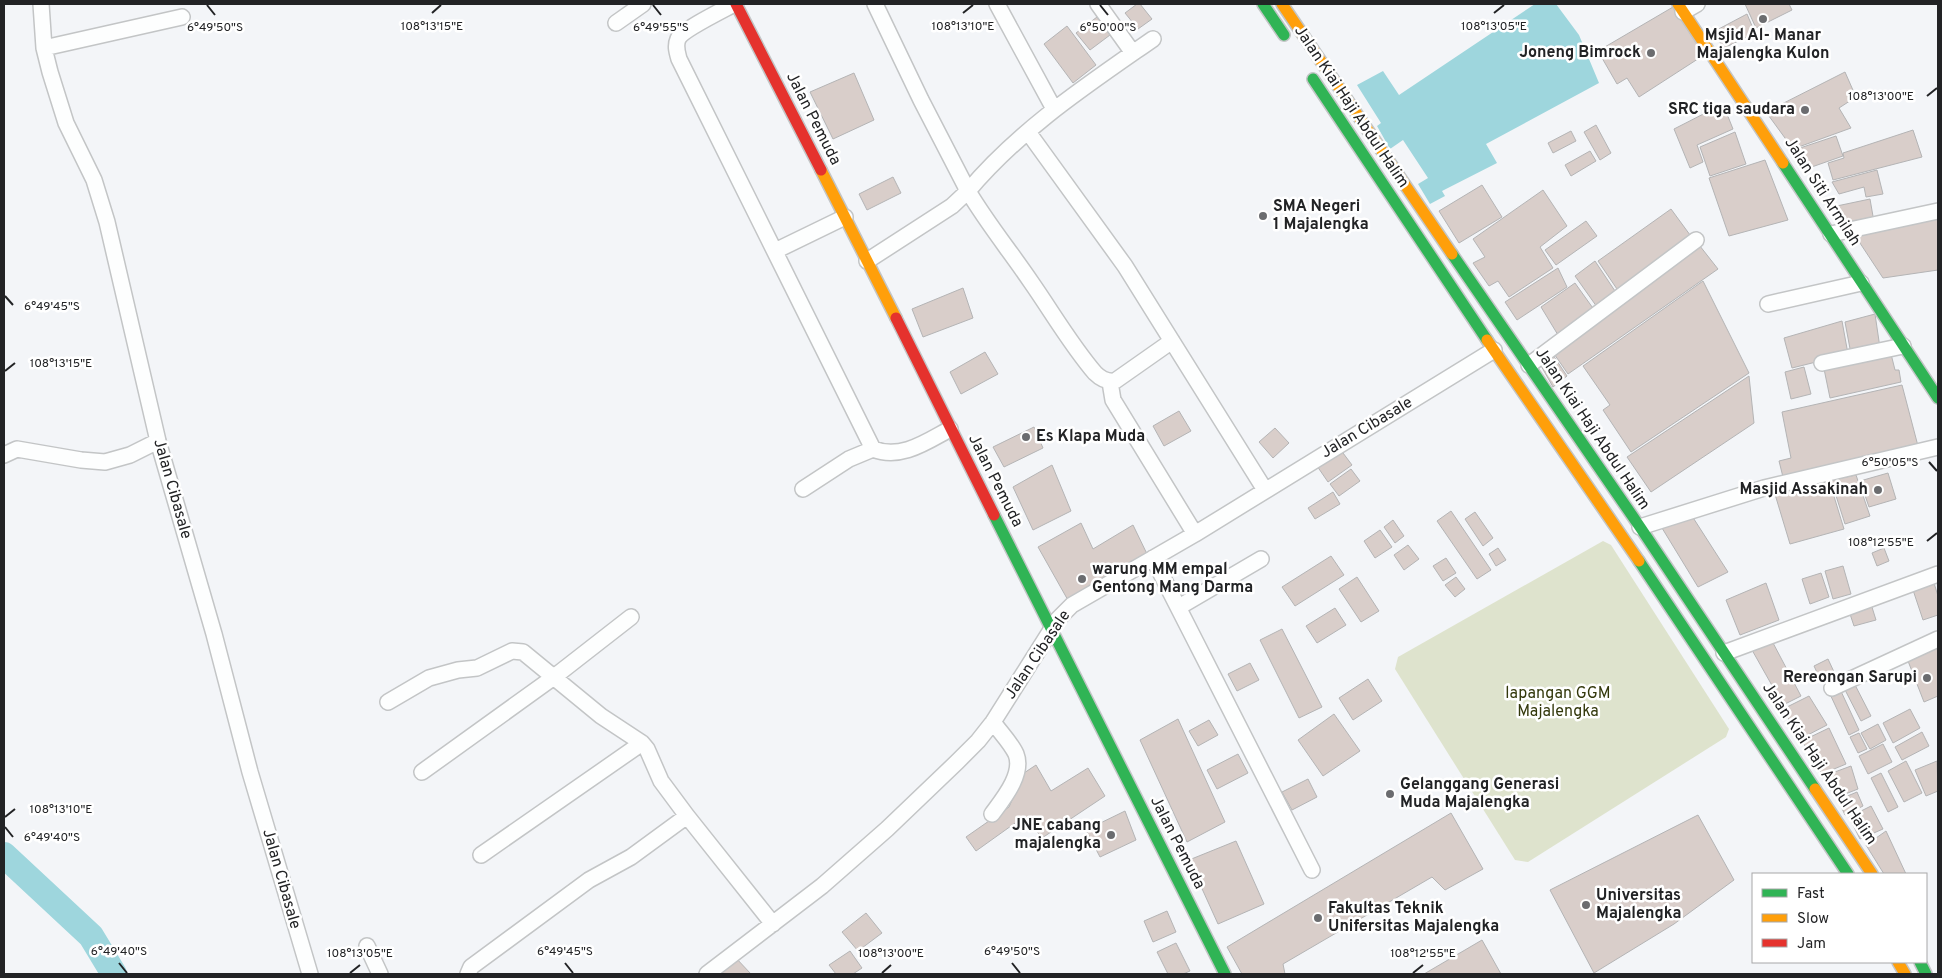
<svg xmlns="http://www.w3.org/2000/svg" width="1942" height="978" font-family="Overpass,sans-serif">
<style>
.green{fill:#dee3cd}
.water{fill:#9ed6dd}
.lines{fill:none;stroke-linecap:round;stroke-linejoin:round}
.river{stroke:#9ed6dd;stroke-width:26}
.building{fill:#d9ceca;stroke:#b4b4b5}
.street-casing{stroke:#c3c5c6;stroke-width:18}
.fast-casing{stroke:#c3c5c6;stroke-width:14}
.slow-casing{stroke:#c3c5c6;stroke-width:14}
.jam-casing{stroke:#c3c5c6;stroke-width:14}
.street{stroke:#fdfefe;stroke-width:15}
.fast{stroke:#30b455;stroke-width:11}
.slow{stroke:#ff9f0a;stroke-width:11}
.jam{stroke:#e5322d;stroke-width:11}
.ticks{fill:none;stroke:#222325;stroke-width:2}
.poi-dot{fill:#6b6c6f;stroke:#fff;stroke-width:2}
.labels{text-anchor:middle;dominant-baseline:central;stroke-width:5;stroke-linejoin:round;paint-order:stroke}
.poi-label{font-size:16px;font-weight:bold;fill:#222325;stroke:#fff;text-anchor:start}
.street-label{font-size:16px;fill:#222325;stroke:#fff}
.park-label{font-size:16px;fill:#33380b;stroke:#fff}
.ticks-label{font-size:12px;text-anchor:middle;fill:#222325;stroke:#fff;stroke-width:5;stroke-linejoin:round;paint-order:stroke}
</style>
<rect width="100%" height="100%" fill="#f3f5f8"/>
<path class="green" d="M1603 541 1611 545 1729 729 1726 737 1528 862 1515 860 1395 669 1398 657Z"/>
<path class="water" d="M1535 4H1556L1579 35 1599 83 1486 144 1497 163 1442 191 1445 196 1430 204 1418 184 1428 178 1403 140 1390 149 1377 126 1381 123 1357 85 1383 71 1399 95Z"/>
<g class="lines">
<path class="river" d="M4 855 91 936 114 974"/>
</g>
<path class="building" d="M1137 4H1140L1152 19 1138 29 1125 13Z
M1745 4H1789L1792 10 1756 28Z
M1673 7 1704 55 1639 97 1627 78 1617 84 1598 51Z
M1747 14 1755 33 1724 48 1713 32Z
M1097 17 1110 35 1090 50 1076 33Z
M1067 26 1096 65 1073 83 1044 44Z
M1845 72 1856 97 1839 108 1851 128 1793 149 1766 112Z
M854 73 874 120 833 139 810 92Z
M1723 104 1733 129 1697 145 1703 162 1690 168 1674 129Z
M1596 125 1611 153 1600 160 1584 132Z
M1913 130 1922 157 1833 180 1828 163 1844 158 1843 153Z
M1571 131 1576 141 1553 153 1548 143Z
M1735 132 1746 164 1710 176 1700 147Z
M1836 136 1843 156 1806 169 1797 149Z
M1590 151 1596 161 1571 176 1565 165Z
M1765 160 1788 220 1729 236 1709 178Z
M1877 170 1883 194 1866 197 1864 187 1839 194 1832 182Z
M893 177 901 193 867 210 859 194Z
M1482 185 1502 217 1459 243 1439 211Z
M1543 190 1567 226 1540 247 1553 268 1509 297 1498 281 1489 286 1473 263 1485 257 1473 239Z
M1870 199 1874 222 1848 227 1832 207Z
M1671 209 1693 239 1619 292 1598 261Z
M1938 215V270L1883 278 1856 237Z
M1586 221 1597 236 1556 265 1545 250Z
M1696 241 1718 269 1568 374 1552 351Z
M1595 261 1617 294 1597 307 1575 276Z
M1558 268 1567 287 1517 320 1505 302Z
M1703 281 1749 373 1631 452 1603 410 1610 405 1583 366Z
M1575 283 1595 311 1558 335 1541 307Z
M963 288 973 318 923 337 912 309Z
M1875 314 1880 348 1851 354 1845 322Z
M1842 321 1848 354 1792 368 1784 338Z
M1890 350 1895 370H1899L1901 382 1830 398 1823 364Z
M985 352 998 374 961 394 950 372Z
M1553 355 1567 376 1553 387 1540 364Z
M1804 367 1811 394 1791 399 1785 372Z
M1749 376 1754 423 1651 492 1627 457Z
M1902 385 1918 446 1784 481 1779 461 1791 458 1782 412Z
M1179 411 1191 431 1164 446 1153 426Z
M1034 427 1043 448 1004 467 993 447Z
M1275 428 1289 443 1273 458 1259 442Z
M1340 449 1352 465 1328 482 1317 466Z
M1052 465 1071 511 1033 530 1013 487Z
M1351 469 1360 481 1339 496 1330 484Z
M1888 473 1896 499 1869 507 1860 481Z
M1856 475 1870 516 1845 524 1831 480Z
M1829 480 1844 529 1790 544 1774 491Z
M1333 492 1340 504 1315 519 1308 508Z
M1451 511 1491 570 1477 579 1437 521Z
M1475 512 1493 538 1483 546 1465 519Z
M1692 516 1728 572 1698 587 1662 528Z
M1393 520 1404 536 1395 543 1384 527Z
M1081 523 1093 549 1133 525 1148 556 1069 602 1038 547Z
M1380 530 1392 547 1375 558 1364 541Z
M1408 545 1419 559 1404 570 1394 555Z
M1498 548 1506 560 1496 566 1489 554Z
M1884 548 1889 561 1877 566 1872 553Z
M1331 556 1344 575 1295 606 1282 587Z
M1446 558 1456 573 1443 581 1433 566Z
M1843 566 1851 594 1833 599 1825 571Z
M1821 573 1829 597 1810 604 1802 579Z
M1357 577 1379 611 1361 622 1339 589Z
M1456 577 1465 589 1455 597 1445 585Z
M1766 583 1779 620 1740 635 1726 600Z
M1934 583 1938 596V615L1923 620 1913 590Z
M1871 604 1876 620 1854 626 1849 611Z
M1335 608 1346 625 1317 643 1306 626Z
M1282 629 1322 707 1299 718 1260 640Z
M1772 641 1801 696 1783 705 1752 650Z
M1938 648V696L1924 702 1908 661Z
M1828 659 1835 674 1821 681 1814 666Z
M1250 663 1259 680 1237 691 1228 674Z
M1368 679 1382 701 1353 720 1339 698Z
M1853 681 1871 716 1861 721 1843 686Z
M1839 687 1859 730 1849 735 1829 692Z
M1809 696 1827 725 1800 739 1783 709Z
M1910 709 1920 728 1893 743 1883 723Z
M1334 714 1360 751 1323 776 1298 740Z
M1178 719 1225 822 1187 842 1140 740Z
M1209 720 1218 735 1198 746 1189 731Z
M1878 724 1886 740 1870 749 1861 733Z
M1829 728 1846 764 1822 774 1802 741Z
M1922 732 1929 746 1902 760 1895 747Z
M1859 733 1867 749 1858 753 1850 737Z
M1883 744 1892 762 1868 774 1859 756Z
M1238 754 1248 773 1217 789 1207 770Z
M1906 761 1922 793 1904 802 1888 771Z
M1937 761 1938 791 1926 796 1915 770Z
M1036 765 1051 791 1088 768 1105 796 1042 838 1025 816 976 851 966 837 1009 807 1024 773Z
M1851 766 1858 789 1835 798 1824 776Z
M1881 773 1898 807 1888 812 1871 778Z
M1308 779 1317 797 1292 810 1282 792Z
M1857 792 1863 806 1845 815 1838 800Z
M1871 806 1883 829 1860 839 1849 817Z
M1125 811 1136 840 1100 857 1086 830Z
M1451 813 1483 869 1445 890 1432 877 1283 964 1285 974H1242L1227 947Z
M1698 815 1734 880 1674 924 1594 973 1550 890Z
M1886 831 1906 874H1884L1866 845Z
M1236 841 1264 904 1218 924 1189 860Z
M1167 911 1176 932 1153 942 1144 921Z
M866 913 882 933 858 951 842 932Z
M1482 940 1501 974H1424Z
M1176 943 1190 971 1183 974H1168L1157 952Z
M850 951 862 968 853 974H836L829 965Z
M735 957 751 974H721L719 972Z"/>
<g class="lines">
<g class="street-casing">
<path id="street" d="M41 4 44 48 50 72 66 123 94 180 107 222 158 441 214 634 250 772 310 974
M734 4C723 10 682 30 678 39 675 46 677 52 679 59L873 449
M997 4 1054 109
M1098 4 1133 53
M1683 12 1697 4
M616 23 643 4
M1153 39C1087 85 1020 129 968 191 987 223 1010 251 1031 282 1052 312 1071 345 1095 373 1101 379 1107 382 1115 381L1172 341
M44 48 182 17
M1028 132 1125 266 1265 490
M1831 234 1938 211
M775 251 845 217
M867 261 952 206 968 191 921 100 875 4
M1768 304 1861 283
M1822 363 1903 346
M1529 365 1696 240
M1110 382 1113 400 1195 534
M4 455 17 449 81 460 105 462 130 455 158 441
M803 489 849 459 873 449C901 460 926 442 950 429
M1640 527 1764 488 1938 447
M1153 558 1312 870
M1179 607 1261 559
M1724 653 1938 574
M1832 688 1938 639
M388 702 429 678 458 670 477 668 512 651 523 652 601 716 642 743 647 749 661 781 687 816
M422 772 554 677 631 617
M992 814C1003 799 1024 774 1016 754 1011 743 1000 732 993 722
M481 855 642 743
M367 946 380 974
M468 974 471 967 589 880 631 857 687 816 773 924
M707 974 822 886 887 829 957 762 978 741 993 722 1058 619 1072 605 1195 534 1494 350"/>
</g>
<g class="fast-casing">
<path id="fast" d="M1263 4 1284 35
M1313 79 1487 340
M1783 163 1938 398
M1452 254 1640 527 1815 789
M994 515 1225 974
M1639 561 1848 874
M1920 962 1926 974"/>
</g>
<g class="slow-casing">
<path id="slow" d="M1282 4 1452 254
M1678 4 1783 163
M821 170 896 318
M1487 340 1639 561
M1815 789 1872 874
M1898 962 1905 974"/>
</g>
<g class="jam-casing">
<path id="jam" d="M736 4 821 170
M896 318 994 515"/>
</g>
<use href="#street" class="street"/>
<use href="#fast" class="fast"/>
<use href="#slow" class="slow"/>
<use href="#jam" class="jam"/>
</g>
<path class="ticks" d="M207 5 215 15M653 5 661 15M1100 5 1108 15M432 13 441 5M963 13 973 5M1494 13 1504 5M1927 96 1937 88M5 296 13 305M5 371 15 363M1929 462 1937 471M1927 541 1937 533M5 817 15 809M5 827 13 837M119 963 127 973M565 963 573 973M1012 963 1020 973M350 973 360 965M882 973 891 965M1413 973 1423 965"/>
<g class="poi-dot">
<circle cx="1763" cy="19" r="5"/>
<circle cx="1651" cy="53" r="5"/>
<circle cx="1805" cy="110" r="5"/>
<circle cx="1263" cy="216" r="5"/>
<circle cx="1026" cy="437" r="5"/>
<circle cx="1878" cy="490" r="5"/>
<circle cx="1082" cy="579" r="5"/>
<circle cx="1927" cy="678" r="5"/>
<circle cx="1390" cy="794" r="5"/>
<circle cx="1111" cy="835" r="5"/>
<circle cx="1586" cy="905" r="5"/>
<circle cx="1318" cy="918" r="5"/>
</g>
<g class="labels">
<g class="poi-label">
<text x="1763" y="36" text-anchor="middle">Msjid Al- Manar<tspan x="1763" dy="18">Majalengka Kulon</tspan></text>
<text x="1641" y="53" text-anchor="end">Joneng Bimrock</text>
<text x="1795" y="110" text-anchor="end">SRC tiga saudara</text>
<text x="1273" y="207">SMA Negeri<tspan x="1273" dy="18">1 Majalengka</tspan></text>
<text x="1036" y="437">Es Klapa Muda</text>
<text x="1868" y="490" text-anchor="end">Masjid Assakinah</text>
<text x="1092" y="570">warung MM empal<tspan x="1092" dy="18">Gentong Mang Darma</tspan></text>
<text x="1917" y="678" text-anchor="end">Rereongan Sarupi</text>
<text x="1400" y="785">Gelanggang Generasi<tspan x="1400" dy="18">Muda Majalengka</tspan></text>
<text x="1101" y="826" text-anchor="end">JNE cabang<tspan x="1101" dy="18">majalengka</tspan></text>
<text x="1596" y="896">Universitas<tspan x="1596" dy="18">Majalengka</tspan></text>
<text x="1328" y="909">Fakultas Teknik<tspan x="1328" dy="18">Unifersitas Majalengka</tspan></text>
</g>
<g class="street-label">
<text transform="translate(1351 107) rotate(56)">Jalan Kiai Haji Abdul Halim</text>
<text transform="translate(813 119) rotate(63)">Jalan Pemuda</text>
<text transform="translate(1822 192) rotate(57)">Jalan Siti Armilah</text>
<text transform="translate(1367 428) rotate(-31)">Jalan Cibasale</text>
<text transform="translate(1592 429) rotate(56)">Jalan Kiai Haji Abdul Halim</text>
<text transform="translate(995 481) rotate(63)">Jalan Pemuda</text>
<text transform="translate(172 489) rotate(74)">Jalan Cibasale</text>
<text transform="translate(1038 655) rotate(-56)">Jalan Cibasale</text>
<text transform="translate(1819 764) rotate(56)">Jalan Kiai Haji Abdul Halim</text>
<text transform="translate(1177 843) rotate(63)">Jalan Pemuda</text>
<text transform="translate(281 879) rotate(74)">Jalan Cibasale</text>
</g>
<g class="park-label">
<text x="1558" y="694">lapangan GGM<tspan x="1558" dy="18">Majalengka</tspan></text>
</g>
</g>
<g class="ticks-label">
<text x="432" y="30">108°13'15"E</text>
<text x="963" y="30">108°13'10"E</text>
<text x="1494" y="30">108°13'05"E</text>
<text x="215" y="31">6°49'50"S</text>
<text x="661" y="31">6°49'55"S</text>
<text x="1108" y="31">6°50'00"S</text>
<text x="1881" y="100">108°13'00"E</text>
<text x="52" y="310">6°49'45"S</text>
<text x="61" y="367">108°13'15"E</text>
<text x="1890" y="466">6°50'05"S</text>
<text x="1881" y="546">108°12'55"E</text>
<text x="61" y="813">108°13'10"E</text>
<text x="52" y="841">6°49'40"S</text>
<text x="119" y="955">6°49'40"S</text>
<text x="565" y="955">6°49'45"S</text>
<text x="1012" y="955">6°49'50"S</text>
<text x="360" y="957">108°13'05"E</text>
<text x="891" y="957">108°13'00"E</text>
<text x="1423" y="957">108°12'55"E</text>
</g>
<rect width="1942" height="978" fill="none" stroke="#222325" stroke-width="10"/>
<rect x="1752" y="873" width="175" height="90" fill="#ffffff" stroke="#a7a7a8"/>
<rect x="1762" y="889" width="25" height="8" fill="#30b455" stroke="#a7a7a8"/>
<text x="1797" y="898" font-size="15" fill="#222325">Fast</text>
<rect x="1762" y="914" width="25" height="8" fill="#ff9f0a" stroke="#a7a7a8"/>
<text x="1797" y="923" font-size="15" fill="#222325">Slow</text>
<rect x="1762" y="939" width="25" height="8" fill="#e5322d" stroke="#a7a7a8"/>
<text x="1797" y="948" font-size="15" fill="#222325">Jam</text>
</svg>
